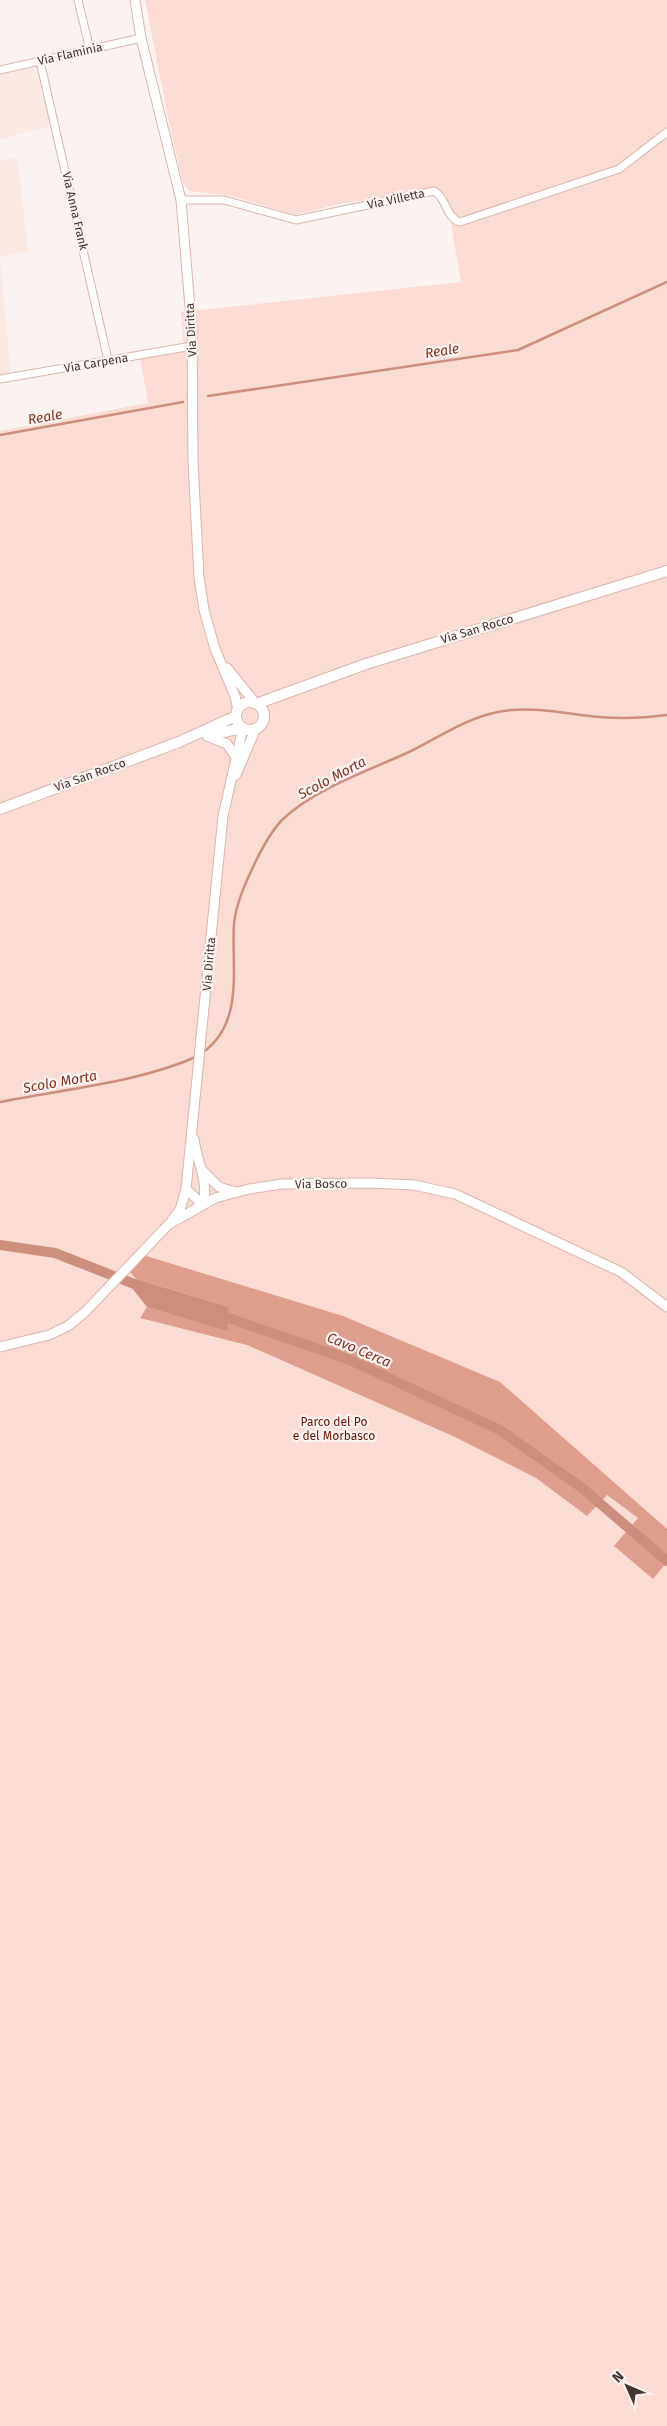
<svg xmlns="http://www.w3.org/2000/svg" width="667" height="2426" font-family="'Fira Sans',sans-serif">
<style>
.built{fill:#fbe9e4}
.green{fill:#fadcd4}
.forest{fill:#df9e8d}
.water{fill:#cd8e7d}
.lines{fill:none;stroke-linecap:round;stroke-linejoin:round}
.stream{stroke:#cd8e7d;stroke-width:2.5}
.canal{stroke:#cd8e7d;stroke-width:10}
.minor-casing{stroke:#d8b6ad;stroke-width:9}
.tertiary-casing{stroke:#d8b6ad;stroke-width:11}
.secondary-casing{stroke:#d8b6ad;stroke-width:12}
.minor{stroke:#fff;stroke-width:7}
.tertiary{stroke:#fff;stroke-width:9}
.secondary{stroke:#fff;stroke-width:10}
.labels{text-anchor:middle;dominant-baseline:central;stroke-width:4.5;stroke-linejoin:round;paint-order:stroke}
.street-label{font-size:12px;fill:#443733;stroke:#faf3f1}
.park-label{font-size:12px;fill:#631703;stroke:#faf3f1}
.water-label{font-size:14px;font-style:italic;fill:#803320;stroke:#faf3f1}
</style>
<rect width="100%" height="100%" fill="#faf3f1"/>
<path class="built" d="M43 66 52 125 0 140V75Z
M17 158 28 251 0 257V159L1 161Z
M0 259 11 377 0 379Z"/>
<path class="green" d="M145 0H667V2426H0V431L148 403 140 357 184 349 181 312 461 282 446 195 436 188 340 204 294 215 233 196 189 191 183 182 171 132Z"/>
<path class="forest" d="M143 1255 343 1316 500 1382 667 1529V1562L653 1579 614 1546 638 1518 607 1495 587 1516 536 1478 455 1437 247 1345 140 1318 147 1307 228 1330 229 1307 136 1279 128 1270Z"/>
<path class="water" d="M136 1279 229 1307 228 1331 147 1307 132 1288Z"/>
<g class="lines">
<path class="stream" d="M208 396 518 350 667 282
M0 435 183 402
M202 1053C245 1023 231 968 234 924 236 904 245 884 253 867 261 850 270 832 283 819 316 788 368 771 409 752 438 738 466 718 498 712 531 705 566 714 599 717 622 719 644 718 667 715
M0 1102C64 1089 138 1083 198 1056"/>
<path class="canal" d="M0 1245 55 1253 147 1289
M217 1314 350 1360 500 1430 582 1488 667 1561"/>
<g class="minor-casing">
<path id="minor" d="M78 0 90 50
M40 61 108 360
M0 70 141 38
M181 200H224L296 220 434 191C447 198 445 217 460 222L619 169 667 132
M0 379 192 346"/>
</g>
<g class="tertiary-casing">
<path id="tertiary" d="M135 0 141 38 181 200 192 331 193 462 199 577 204 610 215 649 235 696 238 710
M227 668 256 704
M207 736 227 744 236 757
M236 775 256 728
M194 1139C197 1162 209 1181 203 1205
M204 1172 219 1187 236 1192
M186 1189 203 1205
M172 1220 180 1210 186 1189 223 816 243 728
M0 1347 49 1335 68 1326 85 1312 169 1224 187 1214 215 1198 249 1189 282 1184 370 1183 414 1185 455 1194 621 1272 667 1307"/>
</g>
<g class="secondary-casing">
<path id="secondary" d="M236 716a14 14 0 1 1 28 0a14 14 0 1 1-28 0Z
M256 704 366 664 667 571
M208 735 243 728
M0 809 179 742 236 716"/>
</g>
<use href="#minor" class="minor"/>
<use href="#tertiary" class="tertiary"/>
<use href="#secondary" class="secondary"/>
</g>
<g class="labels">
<g class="street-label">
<text transform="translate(70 54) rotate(-13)">Via Flaminia</text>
<text transform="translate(396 199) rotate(-12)">Via Villetta</text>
<text transform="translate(75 211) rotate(77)">Via Anna Frank</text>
<text transform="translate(191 330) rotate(-93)">Via Diritta</text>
<text transform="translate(96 363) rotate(-10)">Via Carpena</text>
<text transform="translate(477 629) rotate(-17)">Via San Rocco</text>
<text transform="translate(90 775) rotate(-20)">Via San Rocco</text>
<text transform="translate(209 964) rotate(-85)">Via Diritta</text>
<text transform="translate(321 1184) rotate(-1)">Via Bosco</text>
</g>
<g class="park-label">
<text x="334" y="1422">Parco del Po<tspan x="334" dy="14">e del Morbasco</tspan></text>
</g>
<g class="water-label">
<text transform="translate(442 351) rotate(-9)">Reale</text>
<text transform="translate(45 417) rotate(-10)">Reale</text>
<text transform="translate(332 778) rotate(-28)">Scolo Morta</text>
<text transform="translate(60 1082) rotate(-10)">Scolo Morta</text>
<text transform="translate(359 1350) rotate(23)">Cavo Cerca</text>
</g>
</g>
<g transform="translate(627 2386) rotate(315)" stroke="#faf3f1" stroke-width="4" paint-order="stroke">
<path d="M0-4L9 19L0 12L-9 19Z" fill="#443733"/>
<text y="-8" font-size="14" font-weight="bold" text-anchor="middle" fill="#443733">N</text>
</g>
</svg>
